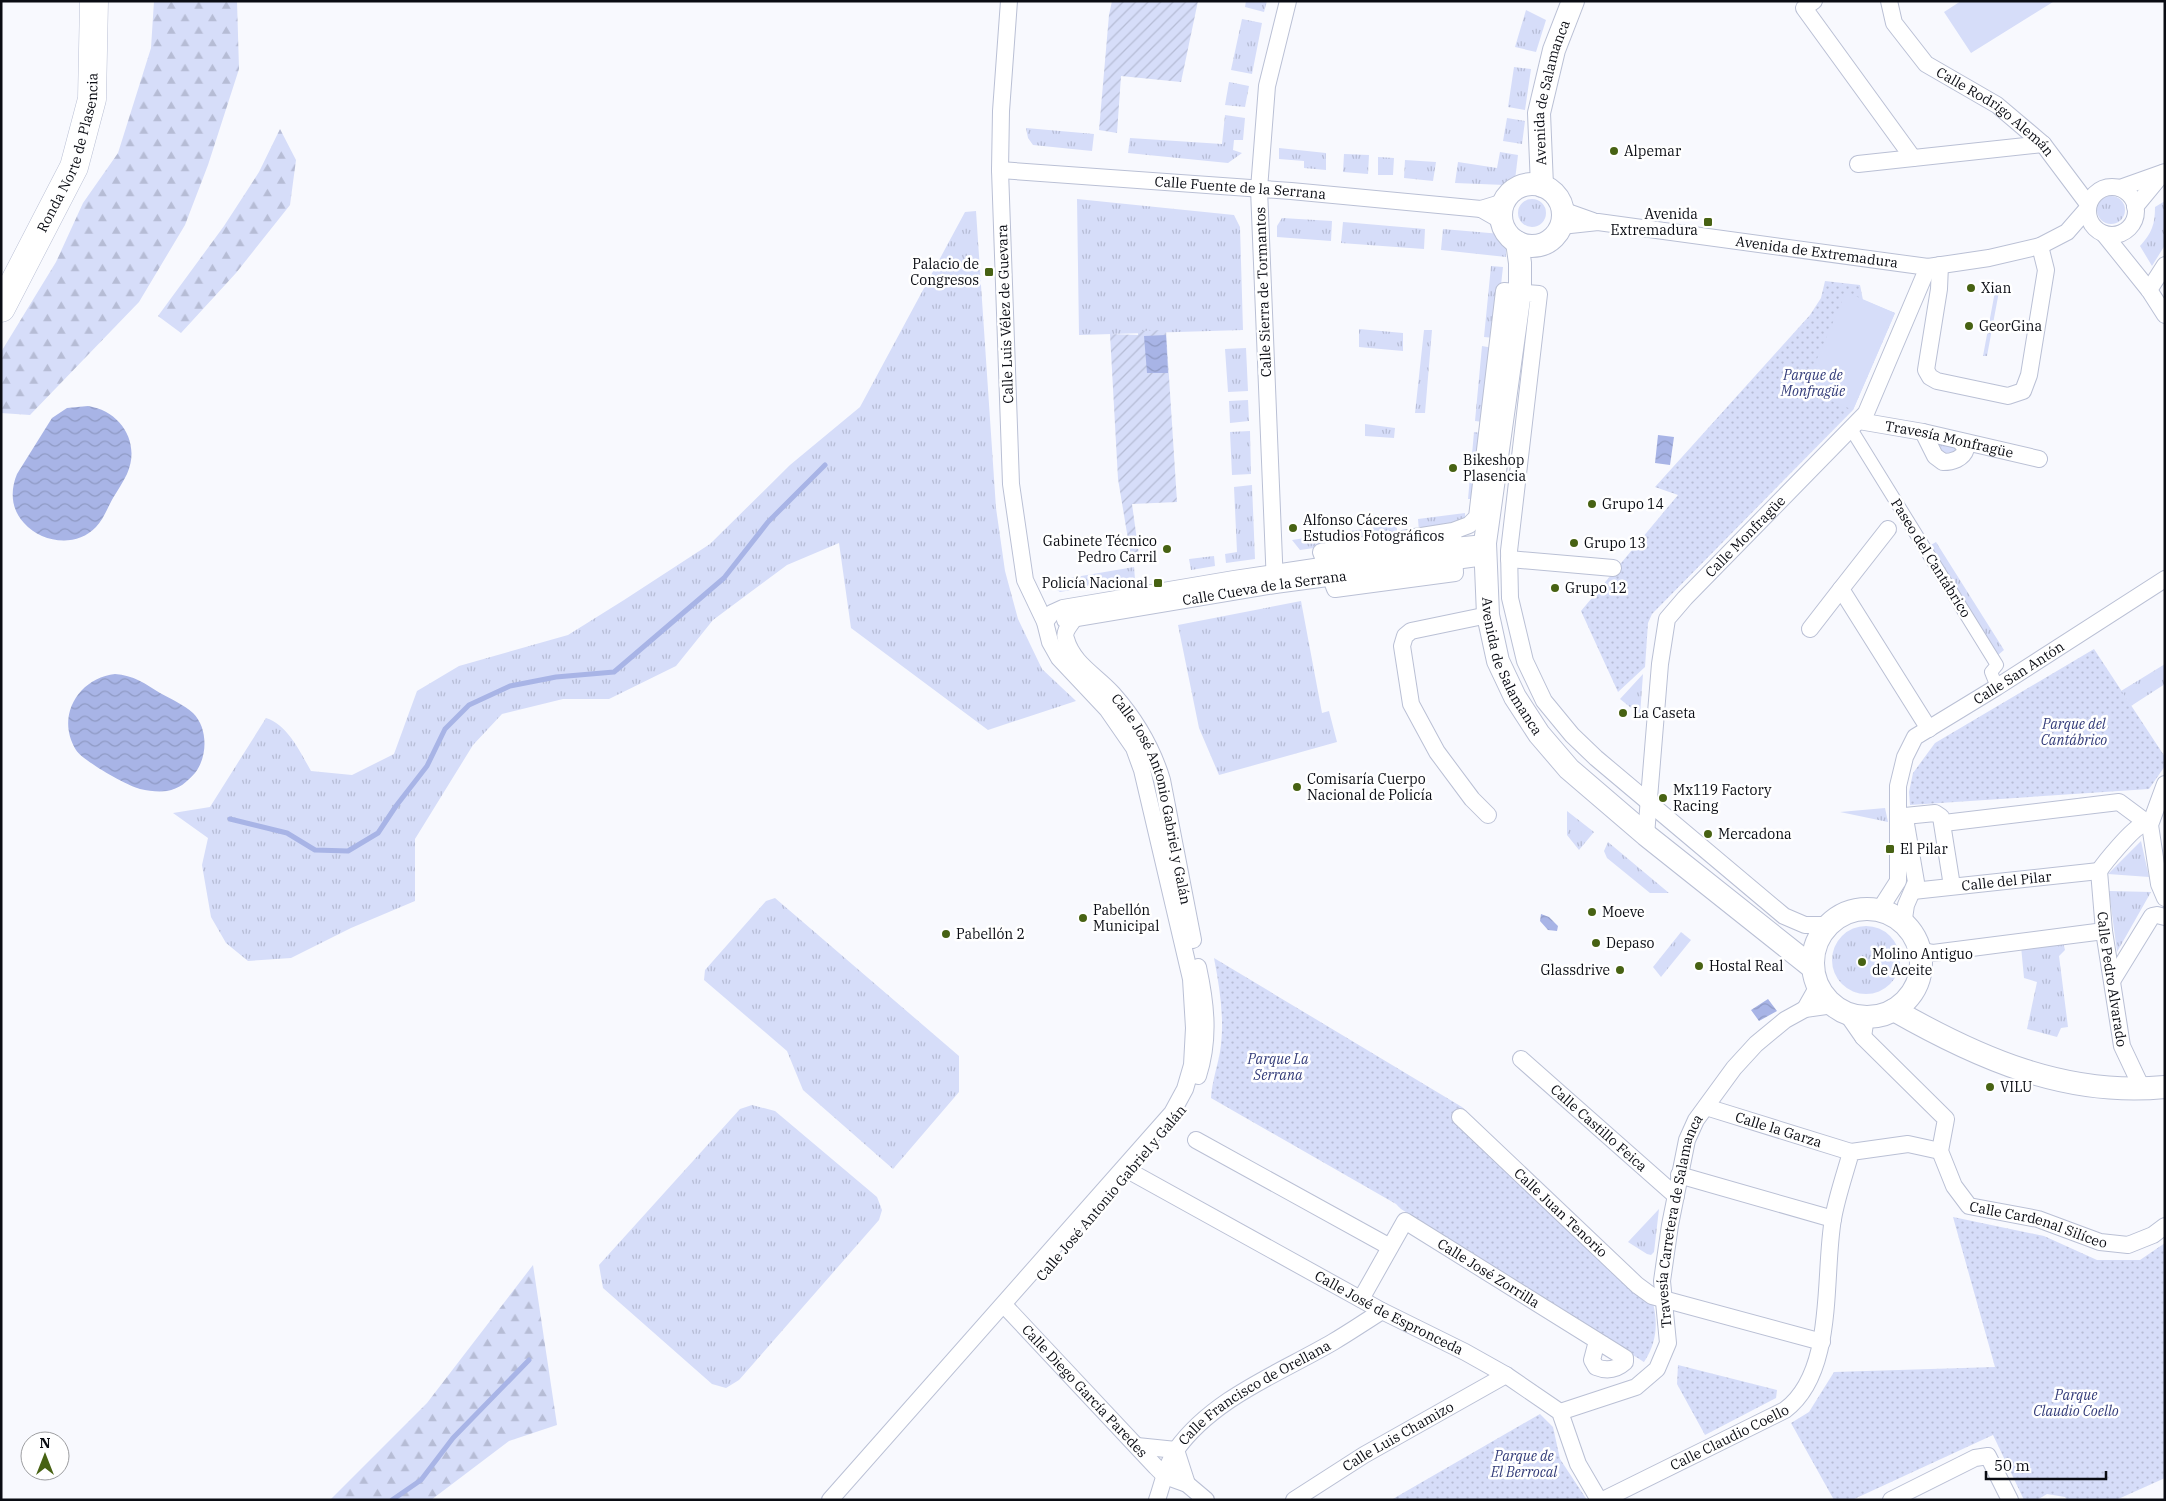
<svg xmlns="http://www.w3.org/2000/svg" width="2166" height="1501" font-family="'IBM Plex Serif',serif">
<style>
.grass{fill:url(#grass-tufts)}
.forest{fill:url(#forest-firs)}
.park{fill:url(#park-dots)}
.garden{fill:url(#garden-furrows)}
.pitch{fill:#d6ddf9}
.water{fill:url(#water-waves)}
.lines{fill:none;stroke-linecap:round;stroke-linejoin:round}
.stream{stroke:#a8b4e6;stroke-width:5}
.pedestrian-casing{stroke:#bac0d5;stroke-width:14}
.minor-casing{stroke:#bac0d5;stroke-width:18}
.secondary-casing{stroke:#bac0d5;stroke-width:24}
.trunk-casing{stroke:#bac0d5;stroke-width:29}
.pedestrian{stroke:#fff;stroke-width:12}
.minor{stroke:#fff;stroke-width:16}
.secondary{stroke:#fff;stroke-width:22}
.trunk{stroke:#fff;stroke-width:28}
.poi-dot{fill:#476213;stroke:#fff;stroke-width:2}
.labels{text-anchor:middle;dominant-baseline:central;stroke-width:5;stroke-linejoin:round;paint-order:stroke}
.street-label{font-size:14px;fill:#0a0c13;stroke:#fff}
.poi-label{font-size:14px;fill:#0a0c13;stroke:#fff;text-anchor:start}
.park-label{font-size:14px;font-style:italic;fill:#333c79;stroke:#fff}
</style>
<defs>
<pattern id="grass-tufts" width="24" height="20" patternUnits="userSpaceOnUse" patternTransform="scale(1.25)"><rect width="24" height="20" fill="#d6ddf9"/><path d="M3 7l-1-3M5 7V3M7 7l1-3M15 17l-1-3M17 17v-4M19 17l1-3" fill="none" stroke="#b6bcd5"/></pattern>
<pattern id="forest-firs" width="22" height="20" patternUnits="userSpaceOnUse" patternTransform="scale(1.25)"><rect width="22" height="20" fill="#d6ddf9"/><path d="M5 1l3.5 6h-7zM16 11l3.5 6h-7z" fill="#b6bcd5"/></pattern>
<pattern id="park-dots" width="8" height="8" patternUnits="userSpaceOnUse" patternTransform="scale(1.25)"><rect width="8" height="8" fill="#d6ddf9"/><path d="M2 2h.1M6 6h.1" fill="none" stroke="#b6bcd5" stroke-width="1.8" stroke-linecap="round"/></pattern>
<pattern id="garden-furrows" width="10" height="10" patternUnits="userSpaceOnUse" patternTransform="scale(1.25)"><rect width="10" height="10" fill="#d6ddf9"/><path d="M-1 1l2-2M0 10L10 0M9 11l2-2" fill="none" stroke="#b6bcd5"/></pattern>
<pattern id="water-waves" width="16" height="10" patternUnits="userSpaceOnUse" patternTransform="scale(1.25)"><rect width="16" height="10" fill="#a8b4e6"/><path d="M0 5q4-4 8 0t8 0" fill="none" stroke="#8f9ac4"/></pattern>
</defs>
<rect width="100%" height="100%" fill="#f8f9fe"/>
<path class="grass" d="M1246 1H1267L1264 12 1245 7Z
M1526 10 1546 20 1536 52 1515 47Z
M1242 19 1262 23 1252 74 1231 70Z
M1514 67 1531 69 1525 110 1508 107Z
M1229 82 1249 86 1245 107 1225 105Z
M1225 115 1245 118 1243 140H1234L1233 150 1242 153 1228 163 1128 153 1130 138 1222 144Z
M1507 118 1525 121 1522 144 1503 141Z
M1026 128 1094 134 1092 151 1033 145 1028 138Z
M1279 148 1326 153V170L1304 168V161L1279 159Z
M1500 152 1518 155 1515 180 1505 185 1455 183 1458 162 1497 168Z
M1344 154 1369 155 1368 174 1343 172Z
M1378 157 1394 158 1393 175H1378Z
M1405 160 1436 162 1433 181 1404 178Z
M2097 210a14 14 0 1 1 28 0a14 14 0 1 1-28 0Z
M1077 199 1234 215 1240 227 1243 330 1079 335Z
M1518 213a14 14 0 1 1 28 0a14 14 0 1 1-28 0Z
M2165 201V245L2152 266 2140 246C2152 233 2155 224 2155 207Z
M976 211 996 508 1005 571 1018 619 1042 669 1076 701 988 730 851 628 839 543 787 565 713 620 676 666 609 699H563L502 714 473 745 415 839V901L351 928 291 958 248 961 226 943 211 917 202 865 208 838 173 813 210 807 266 718C288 725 300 752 311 771L352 775 394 754 417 691 459 666 568 635 624 600 710 544 790 465 860 407 965 212Z
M1282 218 1332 221 1331 241 1277 237V226Z
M1343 222 1425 229 1424 249 1341 243Z
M1443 229 1501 234 1506 248V257L1441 250Z
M1491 266 1503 267 1495 338 1484 337Z
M1996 286H2000L1987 356H1983Z
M1359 329 1403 333V351L1359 347Z
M1424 330H1432L1425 413H1415Z
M1482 346 1493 348 1483 422 1475 421Z
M1246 348 1248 391 1228 392 1225 349Z
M1248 400 1249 421 1230 423 1229 401Z
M1365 424 1395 428 1394 438 1365 436Z
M1250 431 1251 474 1232 475 1230 432Z
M1474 432 1481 433 1473 499H1468Z
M1930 438 1959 445 1960 452 1948 459Z
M1252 485 1255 559 1226 563 1225 554 1237 552 1234 487Z
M1465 513V525L1419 531 1418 519Z
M1396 524 1398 536 1300 550 1292 540Z
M1936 542 2004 650 1998 655 1929 546Z
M1214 556 1215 566 1191 570 1189 559Z
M1134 567 1135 579 1060 592 1054 588 1052 581Z
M1301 601 1322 713 1329 711 1337 742 1219 775 1199 728 1178 625Z
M2165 664V684L2131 706 2121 691Z
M1643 674 1640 715 1620 699Z
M1885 808 1888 822 1840 812Z
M1567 811 1594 832 1579 850 1567 835Z
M2141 841 2149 877 2108 874Z
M1608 842 1669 893H1650L1607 858 1604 851Z
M2109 891 2151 892 2117 952Z
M775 898 959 1056V1092L893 1169 803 1090 787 1051 704 980 705 970 766 901Z
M1832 960a34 34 0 1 1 68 0a34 34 0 1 1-68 0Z
M1681 932 1691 940 1661 977 1653 967Z
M2063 942 2065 950 2059 956 2068 1027 2061 1028 2057 1037 2027 1029 2037 982 2024 978 2021 946Z
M752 1105 775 1111 877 1197 882 1210 879 1220 739 1380 726 1388 712 1384 603 1288 599 1265 740 1109Z
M1659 1209 1654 1252 1651 1255 1647 1254 1628 1242Z"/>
<path class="forest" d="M154 1H237L239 69 208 165 185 225 139 302 30 415 1 413V352L56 262 83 203 118 153 151 48Z
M280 129 296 160 290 205 236 273 181 333 158 316 224 226 259 172Z
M533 1265 557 1425 509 1441 431 1500H330L427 1403Z"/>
<path class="park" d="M1825 281 1860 285 1863 300 1895 313 1853 410 1652 614 1648 623 1645 667 1618 692 1581 611 1678 495 1655 487 1810 315 1821 298Z
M2094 649 2165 757V766L2149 789 1910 805 1909 792 1913 773 1935 743Z
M1214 958 1462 1107 1648 1285C1657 1313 1661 1336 1644 1362L1401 1209 1396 1204 1211 1098C1212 1082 1217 1068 1220 1052 1225 1021 1220 989 1214 958Z
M1953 1217 2044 1236 2097 1260H2140L2165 1243V1478L2116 1500H2067L2065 1497 2047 1494 2037 1500H2024L1993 1435 1852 1500H1834L1791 1423 1809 1412 1834 1372 1995 1367Z
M1678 1365 1777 1390 1776 1398 1705 1435 1677 1384Z
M1540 1414 1553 1427 1560 1459 1587 1500H1391Z"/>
<path class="garden" d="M1112 1H1198L1181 82 1121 76 1117 133 1099 130 1109 15Z
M1166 330 1177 502 1132 504 1140 562 1132 563 1118 479 1110 334 1138 335V331Z"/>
<path class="pitch" d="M1961 1H2052L2053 2 1971 53 1944 12Z
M1846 292 1895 313 1853 410 1804 389Z"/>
<path class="water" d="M1166 335 1168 373H1147L1144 336Z
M88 406C121 411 141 443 127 474 123 482 118 490 113 498 108 507 103 520 96 527 76 548 42 543 24 523 11 509 10 491 17 474L52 418 67 408Z
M1658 435 1674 437 1670 465 1655 463Z
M115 674C133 675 146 684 160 693 171 699 184 705 193 713 208 728 208 756 195 773 187 782 179 789 167 791 158 792 149 791 140 789 126 785 83 761 76 750 55 716 79 678 115 674Z
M1541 914 1549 917 1558 926 1557 931 1548 930 1540 921Z
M1768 999 1777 1011 1759 1021 1751 1010Z"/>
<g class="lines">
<path class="stream" d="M230 819 287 833 315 850 348 851 378 833 396 806 427 766 445 729 469 705 510 686 556 677 614 672 724 578 768 522 825 465
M392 1500 421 1480 453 1438 529 1360"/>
<g class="pedestrian-casing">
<path id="pedestrian" d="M1851 429 1997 665 1991 672 1997 687"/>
</g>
<g class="minor-casing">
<g id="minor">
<path d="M1814 1 1804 8 1913 158"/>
<path id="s1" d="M1889 1 1894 23 1926 64 1997 105 2043 144 2088 204"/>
<path d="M1858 164 2043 144"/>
<path id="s2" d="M1000 170 1291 191 1481 209 1504 202"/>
<circle cx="2112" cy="211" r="24"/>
<path d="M2120 188 2165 172"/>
<path d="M2135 207 2163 173"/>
<path d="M1481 209 1502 221"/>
<path d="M1562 210 1593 221"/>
<path id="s3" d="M1561 226 1598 222 1928 267 1989 258 2040 246 2067 232 2087 209"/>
<path d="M2104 234 2149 290 2165 315"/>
<path d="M1940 265 1939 289 1926 370 1930 377 1937 381 2008 396 2023 391 2029 375 2046 270 2040 246"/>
<path d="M2149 290 2165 265"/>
<path id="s4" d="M1859 421 1923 432 2039 459"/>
<path d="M1923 432 1935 456 1943 462C1952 462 1963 459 1966 449L1960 441"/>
<path d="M1888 529 1841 589 1929 729"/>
<path d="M1453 531 1321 552 1335 589 1455 573 1453 531 1469 525 1477 517 1504 291 1539 294 1509 551 1510 598 1525 661 1544 701 1572 735 1596 758 1784 916 1805 925H1828"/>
<path d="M1509 559 1613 568"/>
<path d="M1275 585 1259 189 1267 86 1288 1"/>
<path id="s5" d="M1074 619C1070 625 1063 632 1066 639 1073 664 1096 675 1113 694 1136 720 1152 747 1162 780L1193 940"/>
<path id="s6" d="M1065 620 1275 585 1485 557"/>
<path d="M1045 622 1052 613 1063 608 1234 579 1454 546 1485 543"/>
<path d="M1810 629 1841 589"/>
<path d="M2165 784 2150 825 2159 884 2165 898"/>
<path d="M1488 815 1472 799 1437 752 1411 704 1402 646 1405 636 1411 631 1488 615"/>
<path d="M1905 816 1935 813 1941 817 1952 886"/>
<path d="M1944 823 2119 802 2150 825"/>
<path id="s7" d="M1646 835 1660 664 1667 619 1685 598 1866 413 1928 267"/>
<path id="s8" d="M2099 871 2104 931 2122 1046 2139 1082"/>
<path d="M2099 871C2105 862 2132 829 2142 825 2144 824 2147 825 2150 825"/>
<path id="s9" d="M1913 891 2099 871"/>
<path id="s10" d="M1876 910 1882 906 1898 881V786L1905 757 1915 737 1997 687 2165 579"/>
<path d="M1903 925 1906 905 1916 882 1906 824"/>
<path d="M1919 950 1933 953 2104 931"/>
<path d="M2112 981 2152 916 2157 915 2165 917"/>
<path d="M1805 1009 1818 986"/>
<path id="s11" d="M1847 1014 1863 1037 1946 1119 1940 1151 1954 1186 1969 1206 2038 1219 2100 1242 2128 1245 2153 1235 2165 1226"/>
<path d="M1863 1037 1866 1017"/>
<path id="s12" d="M1521 1059 1676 1196"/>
<path d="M1198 1076C1210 1039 1206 1004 1198 967"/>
<path id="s13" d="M1706 1107 1851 1152"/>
<path id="s14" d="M1460 1117 1637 1285 1652 1296 1822 1342"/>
<path d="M1196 1140 1390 1247"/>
<path id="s15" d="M1131 1172 1382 1311 1465 1352 1506 1375 1560 1412 1578 1464 1599 1500"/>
<path d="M1679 1175 1833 1219"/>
<path id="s16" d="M1361 1299 1405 1221 1625 1358V1362C1616 1370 1606 1371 1596 1367L1592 1360 1597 1341"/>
<path id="s17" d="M1004 1305 1156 1467 1165 1476 1187 1484 1206 1500"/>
<path id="s18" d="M1560 1412 1636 1387 1657 1369 1668 1343 1662 1281 1670 1225 1687 1140 1696 1120 1734 1068 1756 1044 1785 1020 1805 1009 1833 1005"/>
<path d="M1137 1446 1176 1450 1187 1484"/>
<path d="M830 1500 1172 1113 1185 1089 1192 1065 1194 1028 1191 979 1142 770 1134 748 1107 709 1059 658 1050 642 1045 622 1025 580 1011 484 1000 170 1001 111 1009 1"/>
<path id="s19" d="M1157 1500C1163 1483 1166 1465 1176 1450 1213 1398 1280 1373 1333 1342 1350 1332 1366 1321 1382 1311"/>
<path id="s20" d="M1294 1500 1364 1455 1506 1375"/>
<path id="s21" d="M1603 1500 1785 1410C1836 1372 1823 1275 1833 1219 1837 1196 1845 1174 1851 1152L1908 1144 1940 1151"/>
<path d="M1891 1500 1975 1458 1988 1456 2010 1500"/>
</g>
</g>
<g class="secondary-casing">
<g id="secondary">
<circle cx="1532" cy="215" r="31"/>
<path id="s22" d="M1542 186 1539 113 1554 50 1573 1"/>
<path id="s23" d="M1517 242 1520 263V292L1485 543 1488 615 1498 661 1515 697 1539 734 1569 769 1646 835 1812 967"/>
<circle cx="1867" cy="963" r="54"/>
<path d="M1894 1010C1978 1058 2066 1097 2165 1087"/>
</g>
</g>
<g class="trunk-casing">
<g id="trunk">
<path id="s24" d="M1 308 74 167 92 99 94 1"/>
</g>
</g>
<use href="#pedestrian" class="pedestrian"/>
<use href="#minor" class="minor"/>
<use href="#secondary" class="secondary"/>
<use href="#trunk" class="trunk"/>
</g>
<g class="poi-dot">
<circle cx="1614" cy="151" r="5"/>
<rect x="1703" y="217" width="10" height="10" rx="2.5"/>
<rect x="984" y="267" width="10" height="10" rx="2.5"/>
<circle cx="1971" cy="288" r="5"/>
<circle cx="1969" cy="326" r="5"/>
<circle cx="1453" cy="468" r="5"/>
<circle cx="1592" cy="504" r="5"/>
<circle cx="1293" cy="528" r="5"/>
<circle cx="1574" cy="543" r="5"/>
<circle cx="1167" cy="549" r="5"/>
<rect x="1153" y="578" width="10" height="10" rx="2.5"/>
<circle cx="1555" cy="588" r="5"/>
<circle cx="1623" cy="713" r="5"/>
<circle cx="1297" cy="787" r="5"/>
<circle cx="1663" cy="798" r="5"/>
<circle cx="1708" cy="834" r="5"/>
<rect x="1885" y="844" width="10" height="10" rx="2.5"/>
<circle cx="1592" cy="912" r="5"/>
<circle cx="1083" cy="918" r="5"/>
<circle cx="946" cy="934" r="5"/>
<circle cx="1596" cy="943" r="5"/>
<circle cx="1862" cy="962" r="5"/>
<circle cx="1699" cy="966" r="5"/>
<circle cx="1620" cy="970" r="5"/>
<circle cx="1990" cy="1087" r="5"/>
</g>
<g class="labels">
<g class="street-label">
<text stroke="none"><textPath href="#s22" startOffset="95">Avenida de Salamanca</textPath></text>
<text stroke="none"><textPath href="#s1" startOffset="159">Calle Rodrigo Alemán</textPath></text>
<text stroke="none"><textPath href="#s24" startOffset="171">Ronda Norte de Plasencia</textPath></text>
<text stroke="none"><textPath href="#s2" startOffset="241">Calle Fuente de la Serrana</textPath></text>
<text stroke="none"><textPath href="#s3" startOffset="258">Avenida de Extremadura</textPath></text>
<text transform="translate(1263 292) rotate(-92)">Calle Sierra de Tormantos</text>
<text transform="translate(1005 314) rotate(-92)">Calle Luis Vélez de Guevara</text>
<text stroke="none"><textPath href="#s4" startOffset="92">Travesía Monfragüe</textPath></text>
<text stroke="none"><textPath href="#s7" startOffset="331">Calle Monfragüe</textPath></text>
<text transform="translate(1931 558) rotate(58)">Paseo del Cantábrico</text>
<text stroke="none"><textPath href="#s6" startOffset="202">Calle Cueva de la Serrana</textPath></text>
<text stroke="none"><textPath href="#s23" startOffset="432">Avenida de Salamanca</textPath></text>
<text stroke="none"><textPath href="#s10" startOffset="306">Calle San Antón</textPath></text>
<text stroke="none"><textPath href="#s5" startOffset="210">Calle José Antonio Gabriel y Galán</textPath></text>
<text stroke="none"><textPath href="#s9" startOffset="94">Calle del Pilar</textPath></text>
<text stroke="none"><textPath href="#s8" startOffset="109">Calle Pedro Alvarado</textPath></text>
<text stroke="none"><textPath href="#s12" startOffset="104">Calle Castillo Feica</textPath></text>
<text stroke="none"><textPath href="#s13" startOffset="76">Calle la Garza</textPath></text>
<text transform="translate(1111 1193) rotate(-50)">Calle José Antonio Gabriel y Galán</text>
<text stroke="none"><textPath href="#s14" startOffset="139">Calle Juan Tenorio</textPath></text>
<text stroke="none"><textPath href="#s18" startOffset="260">Travesía Carretera de Salamanca</textPath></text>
<text stroke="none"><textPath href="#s11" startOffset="312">Calle Cardenal Silíceo</textPath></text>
<text stroke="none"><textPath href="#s16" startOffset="188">Calle José Zorrilla</textPath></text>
<text stroke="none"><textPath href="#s15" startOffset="294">Calle José de Espronceda</textPath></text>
<text stroke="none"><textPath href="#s17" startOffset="118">Calle Diego García Paredes</textPath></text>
<text stroke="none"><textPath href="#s19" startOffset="152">Calle Francisco de Orellana</textPath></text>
<text stroke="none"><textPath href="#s20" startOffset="122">Calle Luis Chamizo</textPath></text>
<text stroke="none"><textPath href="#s21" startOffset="141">Calle Claudio Coello</textPath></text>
</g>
<g class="poi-label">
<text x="1624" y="151">Alpemar</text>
<text x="1698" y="214" text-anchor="end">Avenida<tspan x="1698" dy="16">Extremadura</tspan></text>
<text x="979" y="264" text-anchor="end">Palacio de<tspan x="979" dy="16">Congresos</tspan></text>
<text x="1981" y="288">Xian</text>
<text x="1979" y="326">GeorGina</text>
<text x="1463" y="460">Bikeshop<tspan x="1463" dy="16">Plasencia</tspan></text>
<text x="1602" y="504">Grupo 14</text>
<text x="1303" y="520">Alfonso Cáceres<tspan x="1303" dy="16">Estudios Fotográficos</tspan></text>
<text x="1157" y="541" text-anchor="end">Gabinete Técnico<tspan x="1157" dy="16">Pedro Carril</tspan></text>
<text x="1584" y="543">Grupo 13</text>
<text x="1148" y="583" text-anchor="end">Policía Nacional</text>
<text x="1565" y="588">Grupo 12</text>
<text x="1633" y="713">La Caseta</text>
<text x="1307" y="779">Comisaría Cuerpo<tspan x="1307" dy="16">Nacional de Policía</tspan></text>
<text x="1673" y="790">Mx119 Factory<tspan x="1673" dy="16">Racing</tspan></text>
<text x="1718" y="834">Mercadona</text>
<text x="1900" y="849">El Pilar</text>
<text x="1093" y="910">Pabellón<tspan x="1093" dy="16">Municipal</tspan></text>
<text x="1602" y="912">Moeve</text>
<text x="956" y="934">Pabellón 2</text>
<text x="1606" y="943">Depaso</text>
<text x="1872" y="954">Molino Antiguo<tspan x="1872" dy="16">de Aceite</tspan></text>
<text x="1709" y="966">Hostal Real</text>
<text x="1610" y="970" text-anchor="end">Glassdrive</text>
<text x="2000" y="1087">VILU</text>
</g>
<g class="park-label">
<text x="1813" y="375">Parque de<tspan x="1813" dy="16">Monfragüe</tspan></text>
<text x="2074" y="724">Parque del<tspan x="2074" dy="16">Cantábrico</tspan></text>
<text x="1278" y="1059">Parque La<tspan x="1278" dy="16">Serrana</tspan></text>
<text x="2076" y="1395">Parque<tspan x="2076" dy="16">Claudio Coello</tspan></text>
<text x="1524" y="1456">Parque de<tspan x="1524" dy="16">El Berrocal</tspan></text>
</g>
</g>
<rect width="2166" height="1501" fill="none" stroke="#0a0c13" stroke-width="5"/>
<g transform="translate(45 1456)"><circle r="24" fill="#ffffff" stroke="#9d9ea1"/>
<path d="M0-4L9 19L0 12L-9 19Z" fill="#476213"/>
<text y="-8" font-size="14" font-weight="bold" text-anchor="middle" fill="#0a0c13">N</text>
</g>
<path d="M1986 1471v8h120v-8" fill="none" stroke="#0a0c13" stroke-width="2.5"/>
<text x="1994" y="1471" font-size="15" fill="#0a0c13" stroke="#ffffff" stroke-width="4" paint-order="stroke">50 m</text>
</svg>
